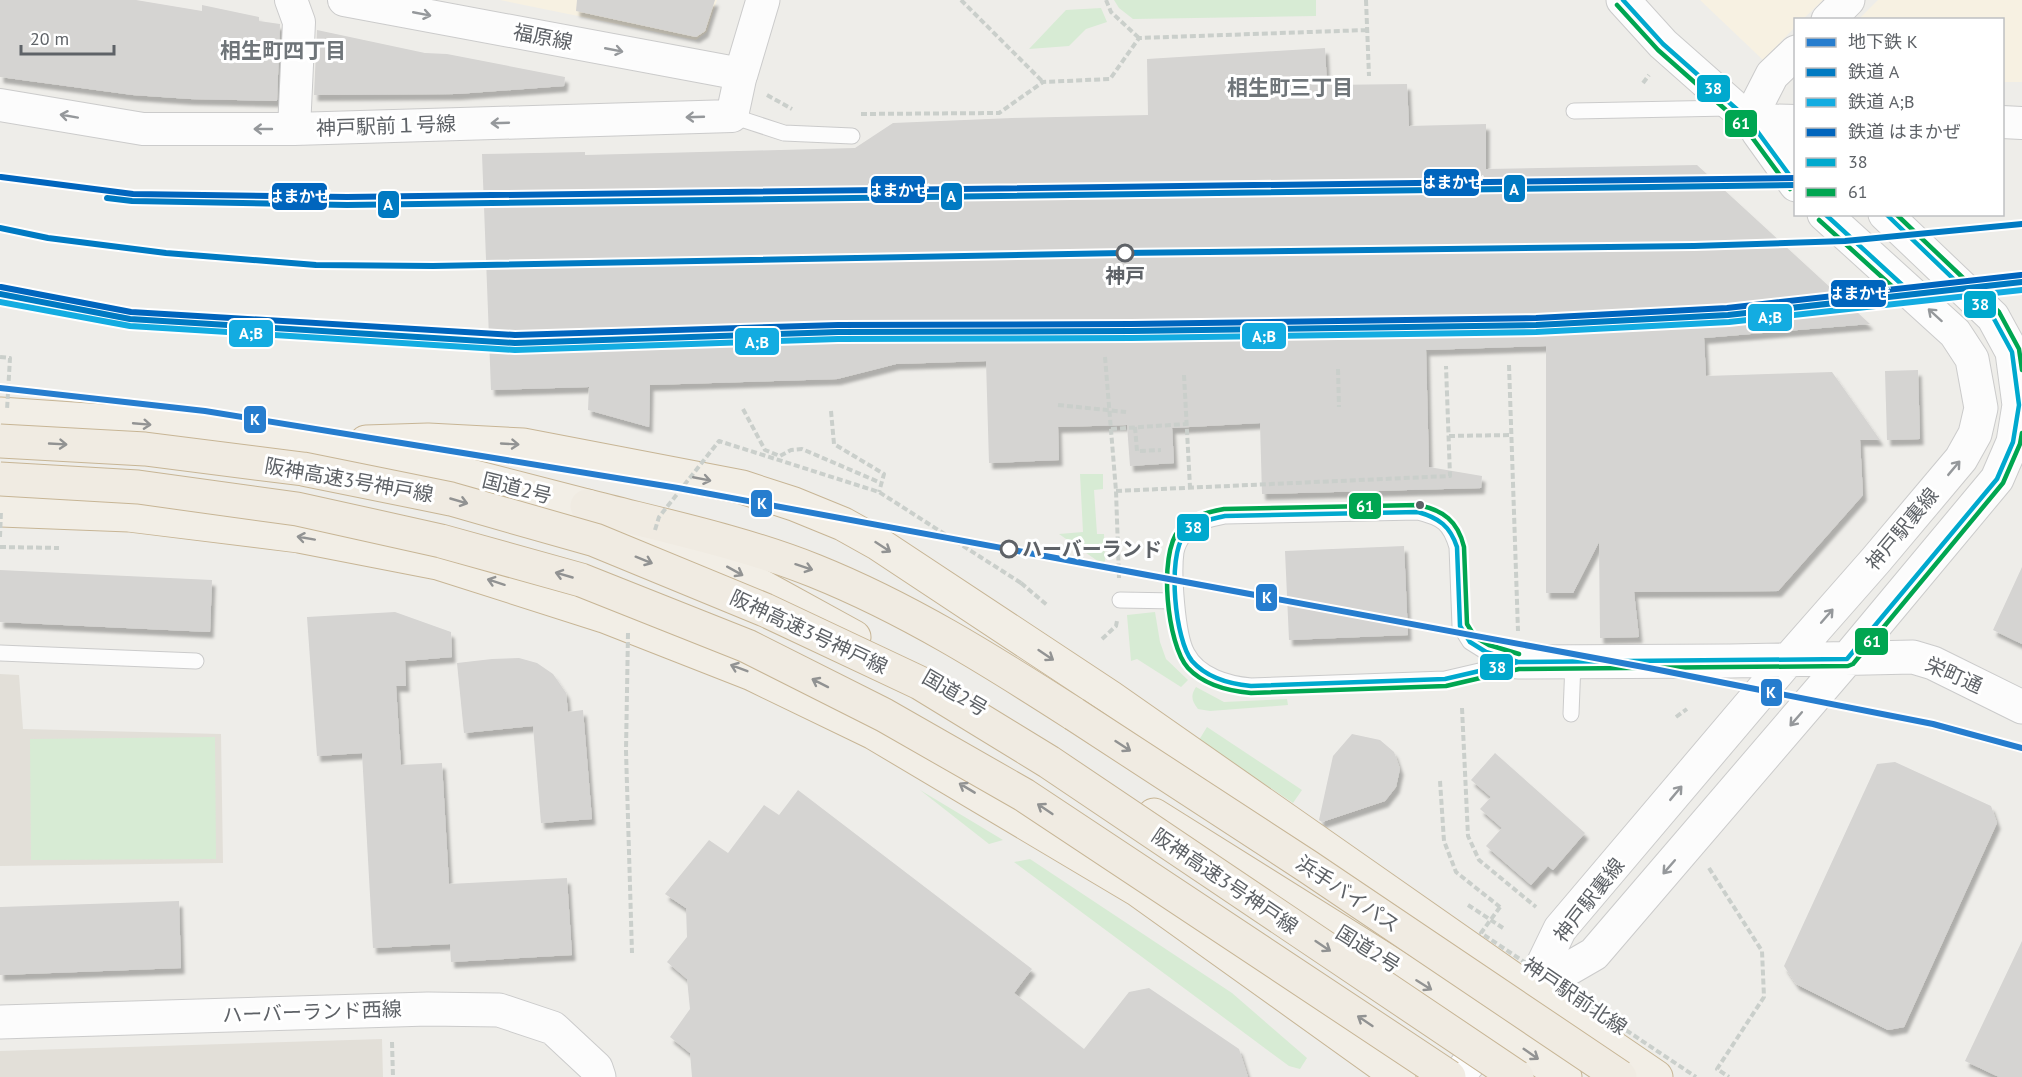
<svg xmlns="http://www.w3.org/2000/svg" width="2022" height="1077" font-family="'PT Sans','Noto Sans JP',sans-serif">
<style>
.commercial{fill:#f7f1e2}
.education{fill:#e2dfd8}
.green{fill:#d7ebd4}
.building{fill:#d5d4d2;filter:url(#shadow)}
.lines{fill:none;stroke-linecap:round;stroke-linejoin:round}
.service-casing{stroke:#cbcbcb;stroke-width:17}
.minor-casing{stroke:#cbcbcb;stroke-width:34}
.tertiary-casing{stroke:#cbcbcb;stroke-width:35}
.trunk-casing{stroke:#c7b595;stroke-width:35}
.motorway-casing{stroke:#c7b595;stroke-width:35}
.path{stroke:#cacfcb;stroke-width:4;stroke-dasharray:6 3;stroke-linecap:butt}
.service{stroke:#fcfcfc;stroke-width:15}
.minor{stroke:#fcfcfc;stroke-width:32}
.tertiary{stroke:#fcfcfc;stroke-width:33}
.trunk{stroke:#f2eee6;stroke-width:33}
.motorway{stroke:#f0ebe2;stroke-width:33}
.motorway-bridge-casing{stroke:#c7b595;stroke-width:35;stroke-linecap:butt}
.path-bridge{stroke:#cacfcb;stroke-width:4;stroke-dasharray:6 3;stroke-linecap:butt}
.motorway-bridge{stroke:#f0ebe2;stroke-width:33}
.bus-1-casing{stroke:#fff;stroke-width:9}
.bus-2-casing{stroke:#fff;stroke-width:9}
.bus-1{stroke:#00a9ce;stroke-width:4.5}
.bus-2{stroke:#00a651;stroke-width:4.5}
.rail-1-casing{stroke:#fff;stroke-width:10}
.rail-2-casing{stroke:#fff;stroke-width:10}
.rail-3-casing{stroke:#fff;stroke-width:10}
.rail-1{stroke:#007ac2;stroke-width:6}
.rail-2{stroke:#13ace1;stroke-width:6}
.rail-3{stroke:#0065bd;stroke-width:6}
.metro-1-casing{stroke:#fff;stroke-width:10}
.metro-1{stroke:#267dce;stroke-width:6}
.oneway{stroke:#95989b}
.oneway2{stroke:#929393}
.oneway3{stroke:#919292}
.stop-dot{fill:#fff;stroke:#5e6267;stroke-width:3}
.bus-dot{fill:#5e6267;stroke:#fff;stroke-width:2}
.labels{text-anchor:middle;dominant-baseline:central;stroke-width:6;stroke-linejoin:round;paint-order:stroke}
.street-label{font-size:20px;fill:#5e6267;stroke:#fff}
.stop-label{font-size:20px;font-weight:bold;fill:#5e6267;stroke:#fff}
.neighbourhood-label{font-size:21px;font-weight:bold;fill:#6f7579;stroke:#fff}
.line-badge{stroke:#fff;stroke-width:2}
.badge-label{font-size:16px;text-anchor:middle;font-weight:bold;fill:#fff}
</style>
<defs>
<filter id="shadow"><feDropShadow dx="3.5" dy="6" stdDeviation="1.5" flood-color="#0004"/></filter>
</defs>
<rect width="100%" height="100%" fill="#eeede9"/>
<path class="commercial" d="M500 0H717L707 32 696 40Z
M1700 0H1823L1803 19 1796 20 1795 27 1763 60Z
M1878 0H2022V82H2003L2002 20 1859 19Z"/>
<path class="education" d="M0 674 19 675 23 729 221 734 223 863 0 866Z
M382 1039 383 1077H0V1051Z"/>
<path class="green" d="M1114 0H1316V16L1133 19 1119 8Z
M1101 8 1107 22 1086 29 1069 46 1029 49 1066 10Z
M1080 474H1103V489L1094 490 1097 534H1104L1105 561 1102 564 1059 534 1083 532Z
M1155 612 1160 642 1166 659 1188 680 1181 687 1137 659 1131 661 1127 615Z
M1196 687 1224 702 1287 699 1288 705 1210 711 1198 709C1192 701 1190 696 1196 687Z
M1207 727 1302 790 1293 803 1199 740Z
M215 737 216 859 31 860 30 739Z
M920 790 1003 840 989 844Z
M1030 859 1232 993 1307 1058 1300 1069 1289 1066 1014 862Z"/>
<path class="building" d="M0 0H136L202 11V5L259 17V21L280 24 277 101 190 99 133 95 0 77Z
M577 0H715L705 31 696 37 576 11Z
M317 30 425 53 447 54 565 77 564 86 457 94 314 95Z
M1325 48 1327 85 1407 84 1409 126 1486 124V169L1697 165 1870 324 1704 338 1706 376 1832 372 1880 440H1860L1863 495 1778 591 1634 592 1639 637 1600 638 1599 542 1573 593H1546V346L1426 350 1429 467 1482 476 1481 488 1262 494 1260 423 1172 428 1174 463 1130 466 1127 425 1058 427 1059 460 989 463 986 361 896 364 837 379 650 385 649 427 588 410 589 387 491 390 482 154 585 152V155L855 148 893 123 1012 118 1148 115 1147 59Z
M1918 370 1920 439 1887 440 1885 371Z
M1404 546 1408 635 1289 640 1285 551Z
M2022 567V644L1993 630Z
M0 570 212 580 210 632 0 622Z
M395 612 451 632 452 657 405 661 406 686H396L401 765 442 763 449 884 567 878 572 955 451 962 450 944 373 948 362 753 317 756 307 617Z
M519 658 537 663 553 674 566 693 568 712 583 710 592 819 541 823 533 726 464 733 457 663 492 659Z
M1352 734 1380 740 1394 752 1400 769 1396 787 1385 801 1322 822 1319 820 1333 756Z
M1495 753 1585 833 1553 870 1548 866 1531 885 1486 846 1502 828 1480 809 1491 797 1471 780Z
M1895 762 1991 806 1997 823 1904 1027 1888 1030 1796 984 1784 966 1877 764Z
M798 790 1032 969 1014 993 1084 1049 1129 992 1149 988 1239 1049 1248 1077H692L690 1053 670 1037 690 1009 687 979 667 962 687 937 686 908 665 894 709 840 728 853 764 805 779 815Z
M179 901 181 968 0 975V907Z
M2022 941V1077H1999L1965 1061Z"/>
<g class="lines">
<g class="service-casing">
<path id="service" d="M1574 111 1730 108
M732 116 784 133 852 136
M1418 512C1442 518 1450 523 1457 547L1460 626 1470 642 1486 652 1518 662 1445 679 1251 686C1228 684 1199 676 1187 653 1177 635 1173 573 1176 552 1177 547 1181 539 1184 535 1195 522 1210 519 1225 516Z
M1120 600 1176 601
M0 653 196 661
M1571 714 1573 662"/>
</g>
<g class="minor-casing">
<path id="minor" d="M291 0 299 22 294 129
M0 105 143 129H294L732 116 741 74 344 0
M1749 120 1796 121
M2002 122 2022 123"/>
</g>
<g class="tertiary-casing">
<path id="tertiary" d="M1623 0 1663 44 1749 120 1796 148
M1828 20 1848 0
M741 74 763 0
M1749 120 1772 75 1796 52
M1758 132 1796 185
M1518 662 1730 661 1913 657 1933 663 2022 707
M1530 991 1594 954 1847 659 1997 479 2013 442 2019 405 2012 352 1993 317 1885 214
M0 1022 428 1009 499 1010 553 1028 596 1068 599 1077
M1457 1077 1530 991 1560 929 1788 660 1876 560 1961 459 1975 434 1981 408 1972 359 1955 333 1824 214"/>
</g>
<g class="trunk-casing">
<path id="trunk" d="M0 414 146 424 305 443 459 473 587 506 721 564 854 637
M366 442 428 440 523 445 742 487 794 504 843 524 877 543 1110 697 1530 991 1656 1077
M0 510 129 515 299 536 438 563 604 616 752 674 874 733 1138 890 1399 1077
M1154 815 1497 1030 1565 1077"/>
</g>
<g class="motorway-casing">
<path id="motorway" d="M587 506C661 525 743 542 815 571 907 608 990 660 1074 714"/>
</g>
<path class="path" d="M961 0 1043 82
M1106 0 1111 12 1139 38
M1366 0 1369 76
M1643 83 1649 75
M767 95 792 109
M861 114 999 113 1043 82 1110 79 1139 38 1367 30
M1105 357 1116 491 1119 578
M1509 365 1518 631
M1338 369 1339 407
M1184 375 1190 487
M1058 405 1126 412
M743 409 765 450 780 456 791 450 802 449 881 483
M831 411 834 444 884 474 879 492
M1135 427 1137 451 1161 450
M1111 429 1186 424
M1449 436 1511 435
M1116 491 1450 476 1446 366
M0 547 59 548
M1021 583 1047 605
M1102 639 1116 626 1117 621
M1462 708 1468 836 1479 860 1536 907
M1676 717 1687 709
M1440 781 1444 841 1456 872 1500 907
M1709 868 1762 951 1764 997 1717 1069 1729 1077
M1468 905 1503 928
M392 1042 393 1077"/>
<use href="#service" class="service"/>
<use href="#minor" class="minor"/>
<use href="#tertiary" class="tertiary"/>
<use href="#trunk" class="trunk"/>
<use href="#motorway" class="motorway"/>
<g class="motorway-bridge-casing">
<path id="motorway-bridge" d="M0 441 145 449 303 469 451 499 595 540 765 610 920 683 1049 762 1517 1077
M0 479 138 487 297 509 441 541 581 580 747 646 884 715 1024 795 1449 1077
M1074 714 1307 866 1620 1077"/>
</g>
<path class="path-bridge" d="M0 357 10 358 7 410
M655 530 659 517 719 441 879 492 1021 583
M0 537 1 511
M628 633 626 751 632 953
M1500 907 1481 933 1696 1077"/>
<use href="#motorway-bridge" class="motorway-bridge"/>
<g class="bus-1-casing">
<path id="bus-1" d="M1623 0 1663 44 1749 120 1796 184
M1825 214 1910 292
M1418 512C1439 518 1450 526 1457 547L1460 626 1470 642 1486 652 1518 662 1445 679 1251 686C1230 684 1207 678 1192 661 1175 640 1167 558 1184 535 1194 523 1210 519 1225 516Z
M1518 662 1847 659 1997 479 2013 442 2019 405 2012 352 1993 317 1886 214"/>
</g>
<g class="bus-2-casing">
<path id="bus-2" d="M1617 5 1658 50 1743 125 1790 189
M1896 214 1999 312 2019 349 2022 370
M1819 220 1905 298
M1519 654 1489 645 1475 637 1467 624 1464 547C1458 521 1443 510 1418 505L1224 509C1208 512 1190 516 1179 530 1158 554 1167 645 1188 668 1204 685 1228 691 1251 693L1446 686 1519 669 1848 666 1853 664 2003 483 2020 444 2022 433"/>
</g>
<use href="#bus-1" class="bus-1"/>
<use href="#bus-2" class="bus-2"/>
<g class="rail-1-casing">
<path id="rail-1" d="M107 198 132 201 347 205 1796 185
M0 228 48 238 166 253 316 265 433 266 1122 253 1694 246 1845 241 2022 224
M0 294 130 319 515 343 838 332 1131 331 1536 325 1728 315 2022 282"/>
</g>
<g class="rail-2-casing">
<path id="rail-2" d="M0 302 130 326 515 350 838 339 1131 338 1536 332 1729 322 2022 290"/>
</g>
<g class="rail-3-casing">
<path id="rail-3" d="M1 177 133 194 347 197 1796 178
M1 287 131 312 515 335 838 325 1131 324 1536 318 1727 308 2021 275"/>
</g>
<use href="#rail-1" class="rail-1"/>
<use href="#rail-2" class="rail-2"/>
<use href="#rail-3" class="rail-3"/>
<g class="metro-1-casing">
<path id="metro-1" d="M0 388 205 411 678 488 1649 668 1933 724 2022 748"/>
</g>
<use href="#metro-1" class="metro-1"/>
</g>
<defs><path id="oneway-shaft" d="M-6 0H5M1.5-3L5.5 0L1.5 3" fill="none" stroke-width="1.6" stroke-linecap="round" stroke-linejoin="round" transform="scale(1.5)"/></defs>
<g class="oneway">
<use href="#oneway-shaft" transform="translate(422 14) rotate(11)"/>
<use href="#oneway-shaft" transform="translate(614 50) rotate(11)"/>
<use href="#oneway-shaft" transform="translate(69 116) rotate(-170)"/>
<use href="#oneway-shaft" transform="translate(695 117) rotate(178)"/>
<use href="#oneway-shaft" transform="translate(500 123) rotate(178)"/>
<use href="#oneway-shaft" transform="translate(263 129) rotate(180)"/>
<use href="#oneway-shaft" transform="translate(1935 315) rotate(-138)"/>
<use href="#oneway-shaft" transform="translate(1954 468) rotate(-50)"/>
<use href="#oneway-shaft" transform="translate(1827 616) rotate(-49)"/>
<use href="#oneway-shaft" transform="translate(1796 719) rotate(131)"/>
<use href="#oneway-shaft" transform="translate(1676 793) rotate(-50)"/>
<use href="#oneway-shaft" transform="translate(1669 867) rotate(131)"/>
</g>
<g class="oneway2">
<use href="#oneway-shaft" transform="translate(142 424) rotate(5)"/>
<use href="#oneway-shaft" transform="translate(510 444) rotate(3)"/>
<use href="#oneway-shaft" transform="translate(702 479) rotate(11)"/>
<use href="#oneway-shaft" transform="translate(306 538) rotate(-170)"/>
<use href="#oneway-shaft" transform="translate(883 547) rotate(33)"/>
<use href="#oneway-shaft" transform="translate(735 571) rotate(29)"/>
<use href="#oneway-shaft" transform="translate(496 582) rotate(-162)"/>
<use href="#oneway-shaft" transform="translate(1046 655) rotate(34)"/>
<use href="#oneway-shaft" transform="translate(739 668) rotate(-159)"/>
<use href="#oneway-shaft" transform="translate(967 788) rotate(-149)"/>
<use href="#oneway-shaft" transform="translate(1424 985) rotate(32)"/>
<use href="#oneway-shaft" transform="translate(1531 1054) rotate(35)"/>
</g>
<g class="oneway3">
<use href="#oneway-shaft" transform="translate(58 444) rotate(3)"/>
<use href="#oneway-shaft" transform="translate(459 501) rotate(16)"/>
<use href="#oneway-shaft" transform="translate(644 560) rotate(22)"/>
<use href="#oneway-shaft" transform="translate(804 567) rotate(18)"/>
<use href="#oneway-shaft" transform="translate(564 575) rotate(-164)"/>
<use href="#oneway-shaft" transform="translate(820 683) rotate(-153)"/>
<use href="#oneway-shaft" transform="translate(1123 746) rotate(33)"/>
<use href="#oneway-shaft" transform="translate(1045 809) rotate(-146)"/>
<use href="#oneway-shaft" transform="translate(1323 946) rotate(34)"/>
<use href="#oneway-shaft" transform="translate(1365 1021) rotate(-146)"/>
</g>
<g class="stop-dot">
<circle cx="1125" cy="253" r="8"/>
<circle cx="1009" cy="549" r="8"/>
</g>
<circle class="bus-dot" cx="1420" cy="505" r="5"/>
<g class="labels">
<g class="street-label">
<text transform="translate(543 37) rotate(11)">福原線</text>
<text transform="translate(386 126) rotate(-2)">神戸駅前１号線</text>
<text transform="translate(349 480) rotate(10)">阪神高速3号神戸線</text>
<text transform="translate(517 488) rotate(14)">国道2号</text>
<text transform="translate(1902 529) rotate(-50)">神戸駅裏線</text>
<text transform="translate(809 632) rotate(25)">阪神高速3号神戸線</text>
<text transform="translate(1954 675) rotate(24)">栄町通</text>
<text transform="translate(955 693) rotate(30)">国道2号</text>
<text transform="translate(1225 881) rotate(34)">阪神高速3号神戸線</text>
<text transform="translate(1348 894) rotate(34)">浜手バイパス</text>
<text transform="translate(1589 900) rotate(-52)">神戸駅裏線</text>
<text transform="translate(1368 949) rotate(32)">国道2号</text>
<text transform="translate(1575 996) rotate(34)">神戸駅前北線</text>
<text transform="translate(312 1012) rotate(-2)">ハーバーランド西線</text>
</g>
<g class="stop-label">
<text x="1125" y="276">神戸</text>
<text x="1022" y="549" text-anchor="start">ハーバーランド</text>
</g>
<g class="neighbourhood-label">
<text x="283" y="50">相生町四丁目</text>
<text x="1290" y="87">相生町三丁目</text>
</g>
</g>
<g class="line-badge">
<rect x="1696" y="74" width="35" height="29" rx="6" fill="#00a9ce"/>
<rect x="1724" y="109" width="34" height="29" rx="6" fill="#00a651"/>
<rect x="1423" y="168" width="57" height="29" rx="6" fill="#0065bd"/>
<rect x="1503" y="174" width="23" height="29" rx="6" fill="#007ac2"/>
<rect x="870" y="175" width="56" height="29" rx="6" fill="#0065bd"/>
<rect x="271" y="182" width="57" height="29" rx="6" fill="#0065bd"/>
<rect x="940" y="182" width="23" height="29" rx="6" fill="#007ac2"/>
<rect x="377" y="190" width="23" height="29" rx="6" fill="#007ac2"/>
<rect x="1830" y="279" width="57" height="29" rx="6" fill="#0065bd"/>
<rect x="1963" y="290" width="34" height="29" rx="6" fill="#00a9ce"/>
<rect x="1747" y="303" width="46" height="29" rx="6" fill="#13ace1"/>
<rect x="228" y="319" width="46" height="29" rx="6" fill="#13ace1"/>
<rect x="1241" y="322" width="46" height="28" rx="6" fill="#13ace1"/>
<rect x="734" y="327" width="46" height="29" rx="6" fill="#13ace1"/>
<rect x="243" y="405" width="24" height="29" rx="6" fill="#267dce"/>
<rect x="750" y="489" width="23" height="29" rx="6" fill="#267dce"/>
<rect x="1348" y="492" width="34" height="28" rx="6" fill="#00a651"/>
<rect x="1176" y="513" width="34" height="29" rx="6" fill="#00a9ce"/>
<rect x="1255" y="583" width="23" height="29" rx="6" fill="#267dce"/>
<rect x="1854" y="627" width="35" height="29" rx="6" fill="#00a651"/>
<rect x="1479" y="653" width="35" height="28" rx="6" fill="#00a9ce"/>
<rect x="1760" y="678" width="23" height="29" rx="6" fill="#267dce"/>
</g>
<g class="badge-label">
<text x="1713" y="94">38</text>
<text x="1741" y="129">61</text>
<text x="1452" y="188">はまかぜ</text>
<text x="1514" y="195">A</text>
<text x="898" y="196">はまかぜ</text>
<text x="299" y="202">はまかぜ</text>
<text x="951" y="202">A</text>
<text x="388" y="210">A</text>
<text x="1859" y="299">はまかぜ</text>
<text x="1980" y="310">38</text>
<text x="1770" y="323">A;B</text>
<text x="251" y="339">A;B</text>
<text x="1264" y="342">A;B</text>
<text x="757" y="348">A;B</text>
<text x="255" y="425">K</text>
<text x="762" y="509">K</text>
<text x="1365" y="512">61</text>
<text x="1193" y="533">38</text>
<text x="1267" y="603">K</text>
<text x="1872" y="647">61</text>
<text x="1497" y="673">38</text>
<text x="1771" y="698">K</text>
</g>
<rect x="1794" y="18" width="210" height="198" fill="#ffffff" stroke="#bfc0c2" stroke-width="1.5"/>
<rect x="1806" y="38" width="30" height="9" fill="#267dce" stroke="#bfc0c2" stroke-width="1.5"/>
<text x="1848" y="48" font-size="18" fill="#5e6267">地下鉄 K</text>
<rect x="1806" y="68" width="30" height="9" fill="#007ac2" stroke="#bfc0c2" stroke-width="1.5"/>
<text x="1848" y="78" font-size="18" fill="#5e6267">鉄道 A</text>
<rect x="1806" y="98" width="30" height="9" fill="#13ace1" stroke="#bfc0c2" stroke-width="1.5"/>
<text x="1848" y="108" font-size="18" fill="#5e6267">鉄道 A;B</text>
<rect x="1806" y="128" width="30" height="9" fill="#0065bd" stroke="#bfc0c2" stroke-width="1.5"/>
<text x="1848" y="138" font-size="18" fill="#5e6267">鉄道 はまかぜ</text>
<rect x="1806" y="158" width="30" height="9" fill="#00a9ce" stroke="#bfc0c2" stroke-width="1.5"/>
<text x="1848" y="168" font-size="18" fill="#5e6267">38</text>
<rect x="1806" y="188" width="30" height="9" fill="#00a651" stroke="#bfc0c2" stroke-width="1.5"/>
<text x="1848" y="198" font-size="18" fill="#5e6267">61</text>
<path d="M21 45v9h93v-9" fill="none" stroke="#5e6267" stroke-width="3"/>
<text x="30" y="45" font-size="18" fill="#5e6267" stroke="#ffffff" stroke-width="4.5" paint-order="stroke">20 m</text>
</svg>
